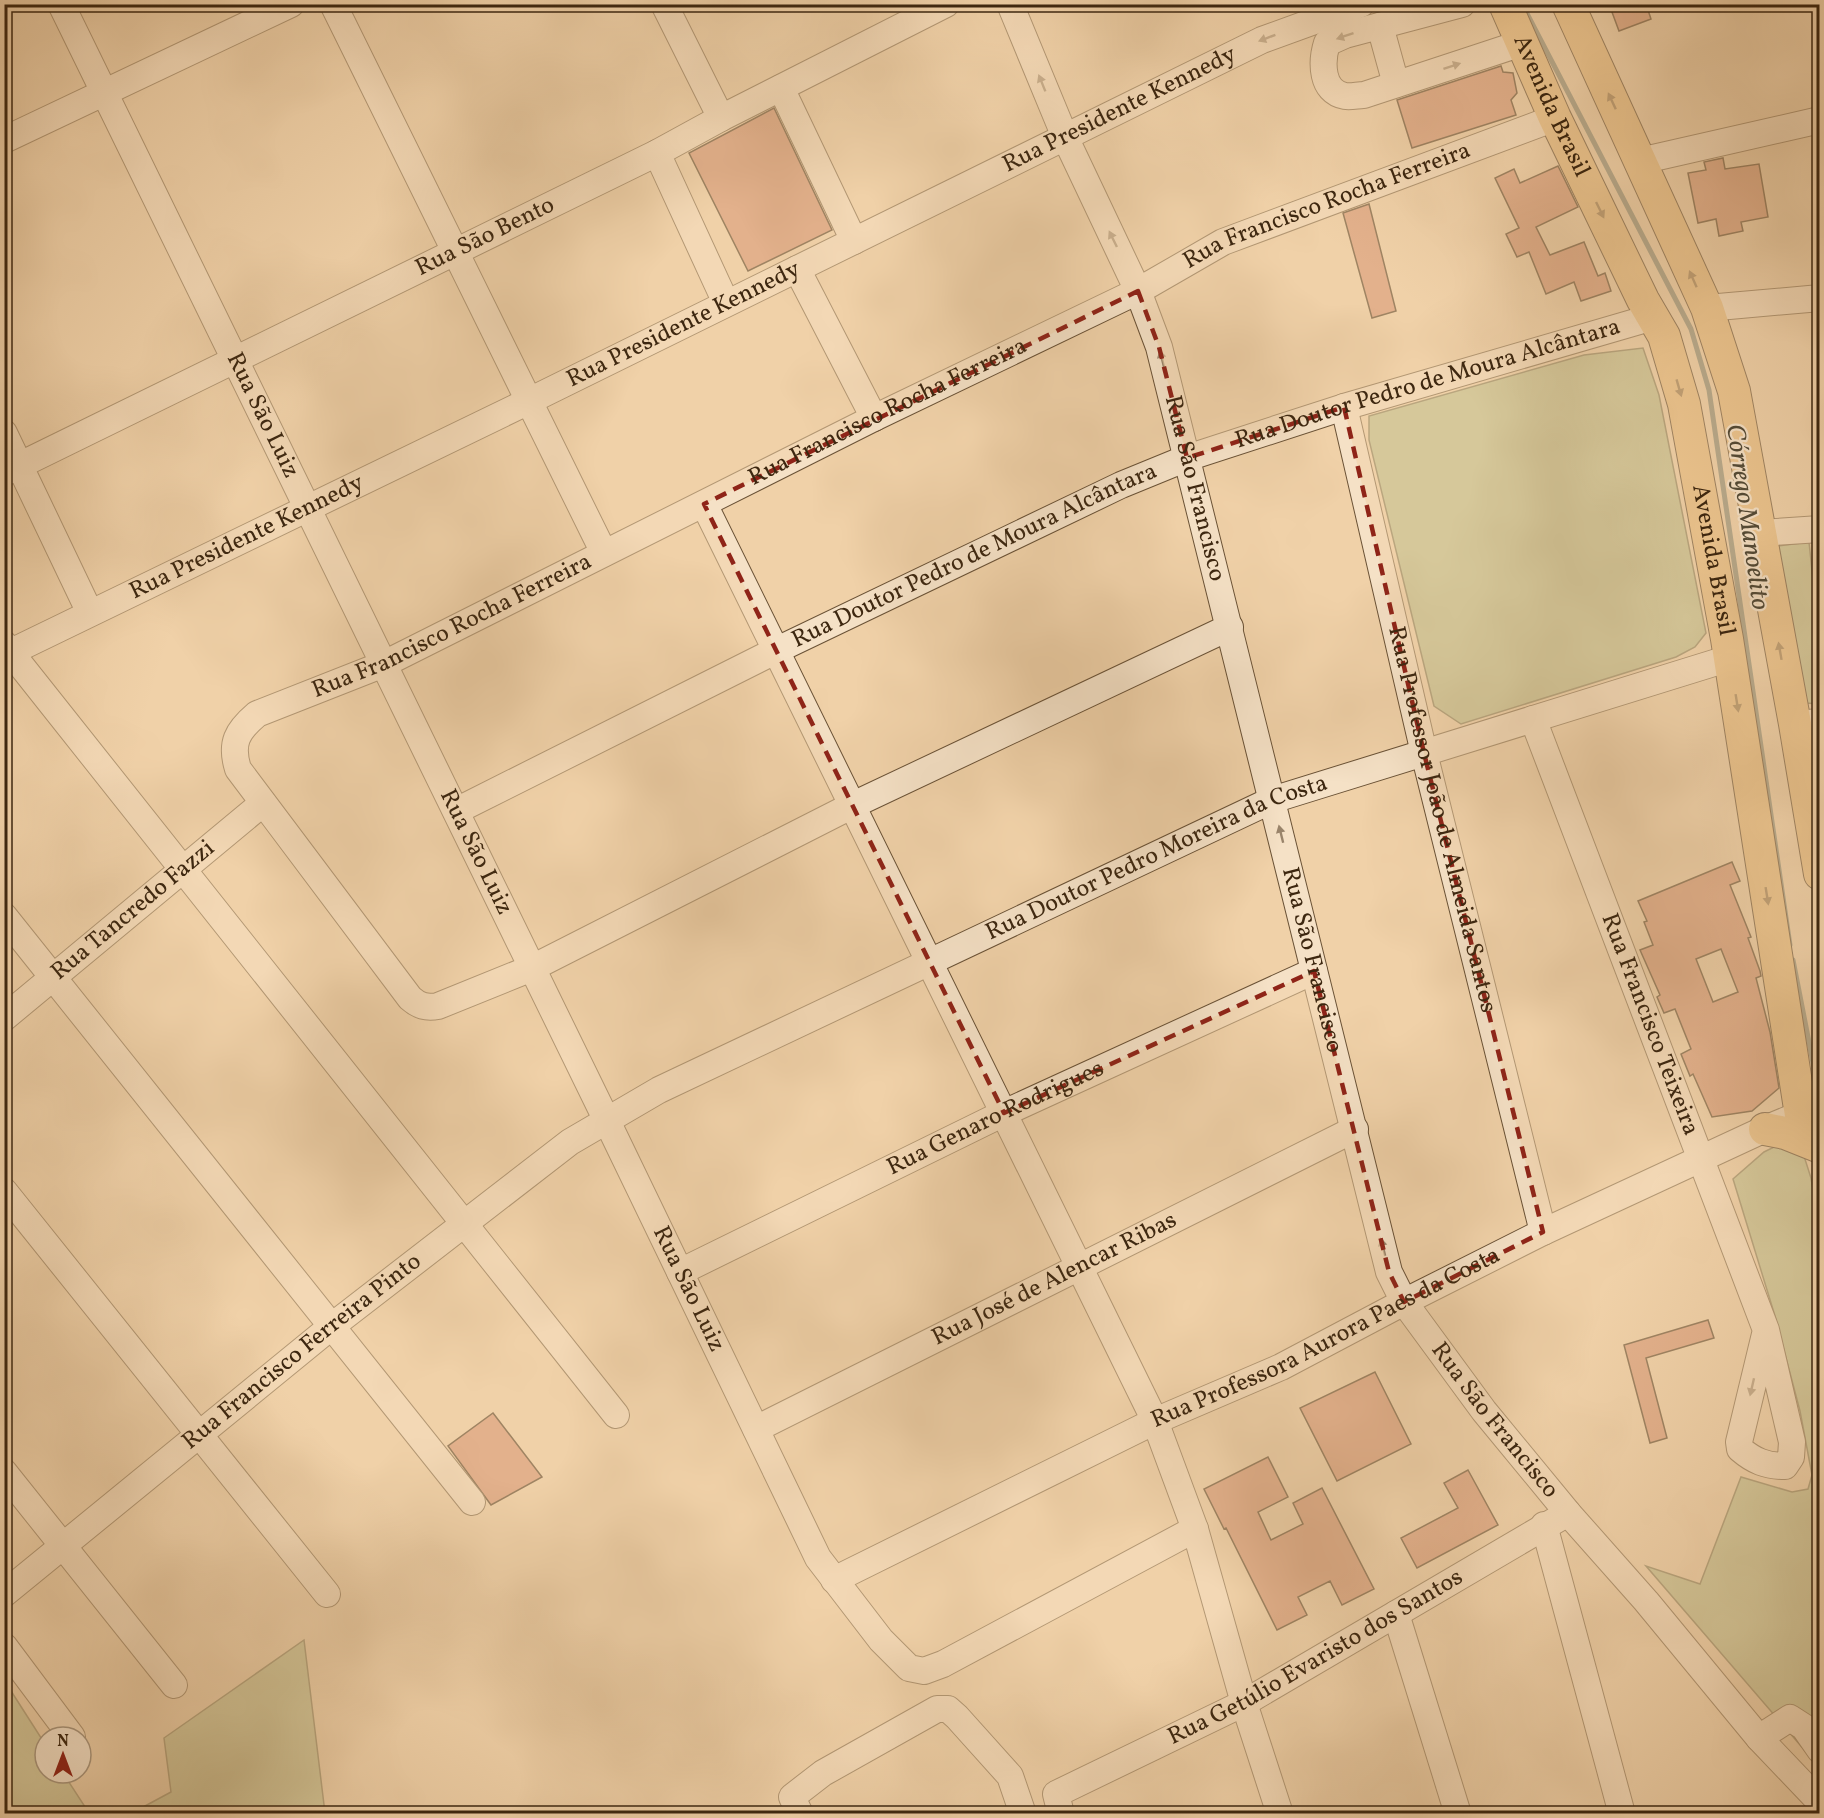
<svg xmlns="http://www.w3.org/2000/svg" width="1824" height="1818" font-family="Vollkorn,serif">
<style>
.green{fill:#b5bd8b;stroke:#79724e;stroke-width:1.5}
.lines{fill:none;stroke-linecap:round;stroke-linejoin:round}
.stream{stroke:#757d6e;stroke-width:5}
.building{fill:#d28a6b;stroke:#3d2710;stroke-width:1.5;fill-rule:evenodd}
.minor-casing{stroke:#6a5236;stroke-width:28}
.major-casing{stroke:#3d2710;stroke-width:34}
.minor{stroke:#f5e1c6;stroke-width:26}
.major{stroke:#e8b874;stroke-width:32}
.oneway{fill:#99846b}
.oneway2{fill:#8a683d}
.marked{fill:none;stroke:#8f2418;stroke-width:4.5;stroke-dasharray:12 8;stroke-linejoin:round}
.labels{text-anchor:middle;dominant-baseline:central;stroke-width:4.5;stroke-linejoin:round;paint-order:stroke}
.street-label{font-size:24px;fill:#3d2710;stroke:#f5e1c6}
.water-label{font-size:26px;font-style:italic;fill:#544b37;stroke:#f5e1c6}
</style>
<rect width="100%" height="100%" fill="#f0d1a8"/>
<filter id="stains"><feTurbulence type="fractalNoise" baseFrequency=".00333" numOctaves="4"/><feColorMatrix values="0 0 0 0 .2 0 0 0 0 .09 0 0 0 0 .02 0 0 0 .5 -.17"/></filter>
<radialGradient id="worn" r=".72"><stop offset=".6" stop-color="#630" stop-opacity="0"/><stop offset="1" stop-color="#630" stop-opacity=".3"/></radialGradient>
<path class="green" d="M1643 348 1659 395 1706 633 1695 647 1676 657 1461 724 1434 706 1369 440V416L1584 355Z
M1809 542 1819 638V704L1806 703 1777 546Z
M1778 1145 1804 1156 1811 1178 1819 1225V1767L1646 1566 1700 1584 1741 1477 1792 1492 1808 1489 1812 1475 1800 1411 1775 1316 1733 1179 1764 1152Z
M304 1640 325 1813H132L171 1792 164 1738Z
M4 1680 45 1744V1773H63L89 1813H5Z"/>
<g class="lines">
<path class="stream" d="M1522 4 1691 329 1709 390 1790 945
M1793 960 1815 1073"/>
</g>
<path class="building" d="M1609 4H1646L1651 19 1619 31Z
M1501 66 1503 72 1513 73 1517 93 1511 100 1516 115 1412 148 1397 100Z
M774 108 832 230 748 271 689 153Z
M1723 158 1725 169 1759 164 1768 217 1741 222 1743 231 1719 236 1716 219 1698 223 1688 173 1706 170 1704 162Z
M1558 166 1578 207 1536 227 1550 255 1584 242 1598 276 1605 273 1611 291 1581 301 1574 282 1546 294 1529 252 1517 257 1506 234 1519 228 1495 178 1514 169 1520 183Z
M1369 204 1396 311 1372 318 1343 213Z
M1732 862 1740 881 1730 885 1751 937 1748 938 1760 971 1761 976 1756 978 1770 1032 1779 1088 1752 1111 1712 1117 1693 1074 1690 1076 1681 1054 1691 1049 1675 1009 1664 1013 1657 997 1660 995 1640 950 1653 945 1644 922 1647 921 1638 901ZM1721 949 1738 992 1713 1002 1696 959Z
M1708 1320 1714 1338 1646 1358 1667 1438 1650 1443 1624 1345Z
M1375 1372 1411 1444 1337 1481 1300 1408Z
M493 1413 542 1477 491 1505 448 1446Z
M1268 1457 1288 1497 1258 1512 1271 1540 1303 1524 1293 1503 1322 1488 1374 1589 1342 1605 1330 1581 1298 1597 1307 1615 1277 1630 1226 1528 1224 1529 1204 1489Z
M1468 1470 1498 1525 1417 1568 1401 1538 1458 1508 1444 1483Z"/>
<g class="lines">
<g class="minor-casing">
<g id="minor">
<path id="s1" d="M61 4 607 1121 818 1558 881 1640 909 1668 924 1671 943 1664 1195 1529"/>
<path d="M333 4 604 553"/>
<path d="M664 4 721 118"/>
<path id="s2" d="M1010 4 1065 137 1138 291 1159 347 1389 1272 1404 1302 1484 1411 1568 1513 1646 1601 1759 1738 1820 1802"/>
<path d="M1462 4 1345 35 1327 43C1321 62 1321 92 1345 96 1351 97 1358 95 1364 95L1522 43"/>
<path d="M1380 26 1396 84"/>
<path d="M781 88 854 241"/>
<path d="M4 140 291 4"/>
<path d="M657 153 726 303"/>
<path d="M1640 161 1820 120"/>
<path d="M797 269 874 418"/>
<path d="M1707 308 1820 298"/>
<path id="s3" d="M1344 407 1424 753 1543 1232"/>
<path d="M4 433 90 613"/>
<path id="s4" d="M4 473 657 153 721 118 946 4"/>
<path d="M704 504 1155 1421 1195 1529 1244 1703 1280 1814"/>
<path d="M1760 533 1820 529"/>
<path id="s5" d="M1230 627 853 805 532 968 438 1006C426 1008 419 1006 410 998L238 769C230 743 237 731 257 714L384 664 874 418 1138 291 1223 242 1555 118"/>
<path d="M4 644 616 1415"/>
<path id="s6" d="M11 652 529 401 1262 40 1361 4"/>
<path id="s7" d="M1533 719 1766 1330 1792 1442 1791 1457 1785 1466C1766 1466 1754 1461 1740 1449L1739 1442 1766 1330"/>
<path d="M1795 724 1820 722"/>
<path id="s8" d="M456 811 777 650 1121 485 1187 458 1344 407 1653 317"/>
<path d="M4 916 472 1502"/>
<path id="s9" d="M4 1018 263 803"/>
<path d="M4 1191 327 1594"/>
<path id="s10" d="M680 1272 1004 1113 1314 971"/>
<path id="s11" d="M756 1429 1355 1129"/>
<path d="M4 1472 174 1685"/>
<path d="M1544 1525 1622 1814"/>
<path id="s12" d="M834 1580 1155 1421 1281 1367 1404 1302 1543 1232 1765 1129 1820 1106"/>
<path id="s13" d="M4 1594 332 1326 570 1142 659 1090 1272 800 1730 658"/>
<path d="M1396 1614 1458 1814"/>
<path d="M4 1646 72 1737"/>
<path d="M1759 1738 1790 1718 1804 1727 1820 1750"/>
<path d="M800 1814 792 1797 823 1773 937 1709H948L957 1717 1010 1776 1023 1814"/>
<path id="s14" d="M1061 1814 1056 1794 1244 1703 1568 1513"/>
</g>
</g>
<g class="major-casing">
<g id="major">
<path id="s15" d="M1505 4 1555 118 1643 300 1664 336 1684 404 1727 639 1801 1115 1820 1147"/>
<path d="M1568 4 1707 308 1734 391 1795 724 1820 874"/>
<path d="M1765 1129 1785 1133 1820 1147"/>
</g>
</g>
<use href="#minor" class="minor"/>
<use href="#major" class="major"/>
</g>
<defs><path id="oneway-solid" d="M-6-.8H1V-3.2L6.5 0L1 3.2V.8H-6Z" transform="scale(1.5)"/></defs>
<g class="oneway">
<use href="#oneway-solid" transform="translate(1345 36) rotate(161)"/>
<use href="#oneway-solid" transform="translate(1267 38) rotate(159)"/>
<use href="#oneway-solid" transform="translate(1452 66) rotate(-18)"/>
<use href="#oneway-solid" transform="translate(1042 83) rotate(-112)"/>
<use href="#oneway-solid" transform="translate(1113 239) rotate(-116)"/>
<use href="#oneway-solid" transform="translate(1162 359) rotate(-104)"/>
<use href="#oneway-solid" transform="translate(1281 834) rotate(-104)"/>
<use href="#oneway-solid" transform="translate(1383 1247) rotate(-104)"/>
<use href="#oneway-solid" transform="translate(1752 1387) rotate(103)"/>
</g>
<g class="oneway2">
<use href="#oneway-solid" transform="translate(1612 101) rotate(-115)"/>
<use href="#oneway-solid" transform="translate(1600 210) rotate(64)"/>
<use href="#oneway-solid" transform="translate(1693 279) rotate(-114)"/>
<use href="#oneway-solid" transform="translate(1679 388) rotate(74)"/>
<use href="#oneway-solid" transform="translate(1780 651) rotate(-100)"/>
<use href="#oneway-solid" transform="translate(1737 703) rotate(81)"/>
<use href="#oneway-solid" transform="translate(1767 896) rotate(81)"/>
</g>
<path d="M0 0H1824V1818H0ZM1138 291 1159 347 1187 458 1344 407 1424 753 1543 1232 1404 1302 1389 1272 1314 971 1004 1113 704 504Z" fill="#f0d1a8" fill-opacity=".55" fill-rule="evenodd"/>
<path class="marked" d="M1138 291 1159 347 1187 458 1344 407 1424 753 1543 1232 1404 1302 1389 1272 1314 971 1004 1113 704 504Z"/>
<g class="labels">
<g class="street-label">
<text stroke="none"><textPath href="#s15" startOffset="112">Avenida Brasil</textPath></text>
<text stroke="none"><textPath href="#s6" startOffset="1234">Rua Presidente Kennedy</textPath></text>
<text stroke="none"><textPath href="#s5" startOffset="2444">Rua Francisco Rocha Ferreira</textPath></text>
<text stroke="none"><textPath href="#s4" startOffset="536">Rua São Bento</textPath></text>
<text stroke="none"><textPath href="#s6" startOffset="748">Rua Presidente Kennedy</textPath></text>
<text stroke="none"><textPath href="#s8" startOffset="1064">Rua Doutor Pedro de Moura Alcântara</textPath></text>
<text stroke="none"><textPath href="#s5" startOffset="1958">Rua Francisco Rocha Ferreira</textPath></text>
<text stroke="none"><textPath href="#s1" startOffset="458">Rua São Luiz</textPath></text>
<text stroke="none"><textPath href="#s2" startOffset="520">Rua São Francisco</textPath></text>
<text stroke="none"><textPath href="#s6" startOffset="262">Rua Presidente Kennedy</textPath></text>
<text stroke="none"><textPath href="#s8" startOffset="578">Rua Doutor Pedro de Moura Alcântara</textPath></text>
<text stroke="none"><textPath href="#s15" startOffset="598">Avenida Brasil</textPath></text>
<text stroke="none"><textPath href="#s5" startOffset="1472">Rua Francisco Rocha Ferreira</textPath></text>
<text stroke="none"><textPath href="#s3" startOffset="424">Rua Professor João de Almeida Santos</textPath></text>
<text stroke="none"><textPath href="#s1" startOffset="944">Rua São Luiz</textPath></text>
<text stroke="none"><textPath href="#s13" startOffset="1377">Rua Doutor Pedro Moreira da Costa</textPath></text>
<text stroke="none"><textPath href="#s9" startOffset="168">Rua Tancredo Fazzi</textPath></text>
<text stroke="none"><textPath href="#s2" startOffset="1006">Rua São Francisco</textPath></text>
<text stroke="none"><textPath href="#s7" startOffset="327">Rua Francisco Teixeira</textPath></text>
<text stroke="none"><textPath href="#s10" startOffset="351">Rua Genaro Rodrigues</textPath></text>
<text stroke="none"><textPath href="#s11" startOffset="334">Rua José de Alencar Ribas</textPath></text>
<text stroke="none"><textPath href="#s1" startOffset="1430">Rua São Luiz</textPath></text>
<text stroke="none"><textPath href="#s12" startOffset="548">Rua Professora Aurora Paes da Costa</textPath></text>
<text stroke="none"><textPath href="#s13" startOffset="384">Rua Francisco Ferreira Pinto</textPath></text>
<text stroke="none"><textPath href="#s2" startOffset="1510">Rua São Francisco</textPath></text>
<text stroke="none"><textPath href="#s14" startOffset="314">Rua Getúlio Evaristo dos Santos</textPath></text>
</g>
<g class="water-label">
<text transform="translate(1747 517) rotate(82)">Córrego Manoelito</text>
</g>
</g>
<rect width="1824" height="1818" fill="none" stroke="#f0d1a8" stroke-width="24"/>
<rect x="6" y="6" width="1812" height="1806" fill="none" stroke="#3d2710" stroke-width="3"/>
<rect x="12" y="12" width="1800" height="1794" fill="none" stroke="#3d2710" stroke-width="1.5"/>
<g transform="translate(63 1755)"><circle r="28" fill="#f5e1c6" stroke="#ab977d" stroke-width="1.5"/>
<path d="M0-4.5L10 22L0 15L-10 22Z" fill="#8f2418"/>
<text y="-9" font-size="16" font-weight="bold" text-anchor="middle" fill="#3d2710">N</text>
</g>
<rect width="100%" height="100%" filter="url(#stains)"/>
<rect width="100%" height="100%" fill="url(#worn)"/>
</svg>
